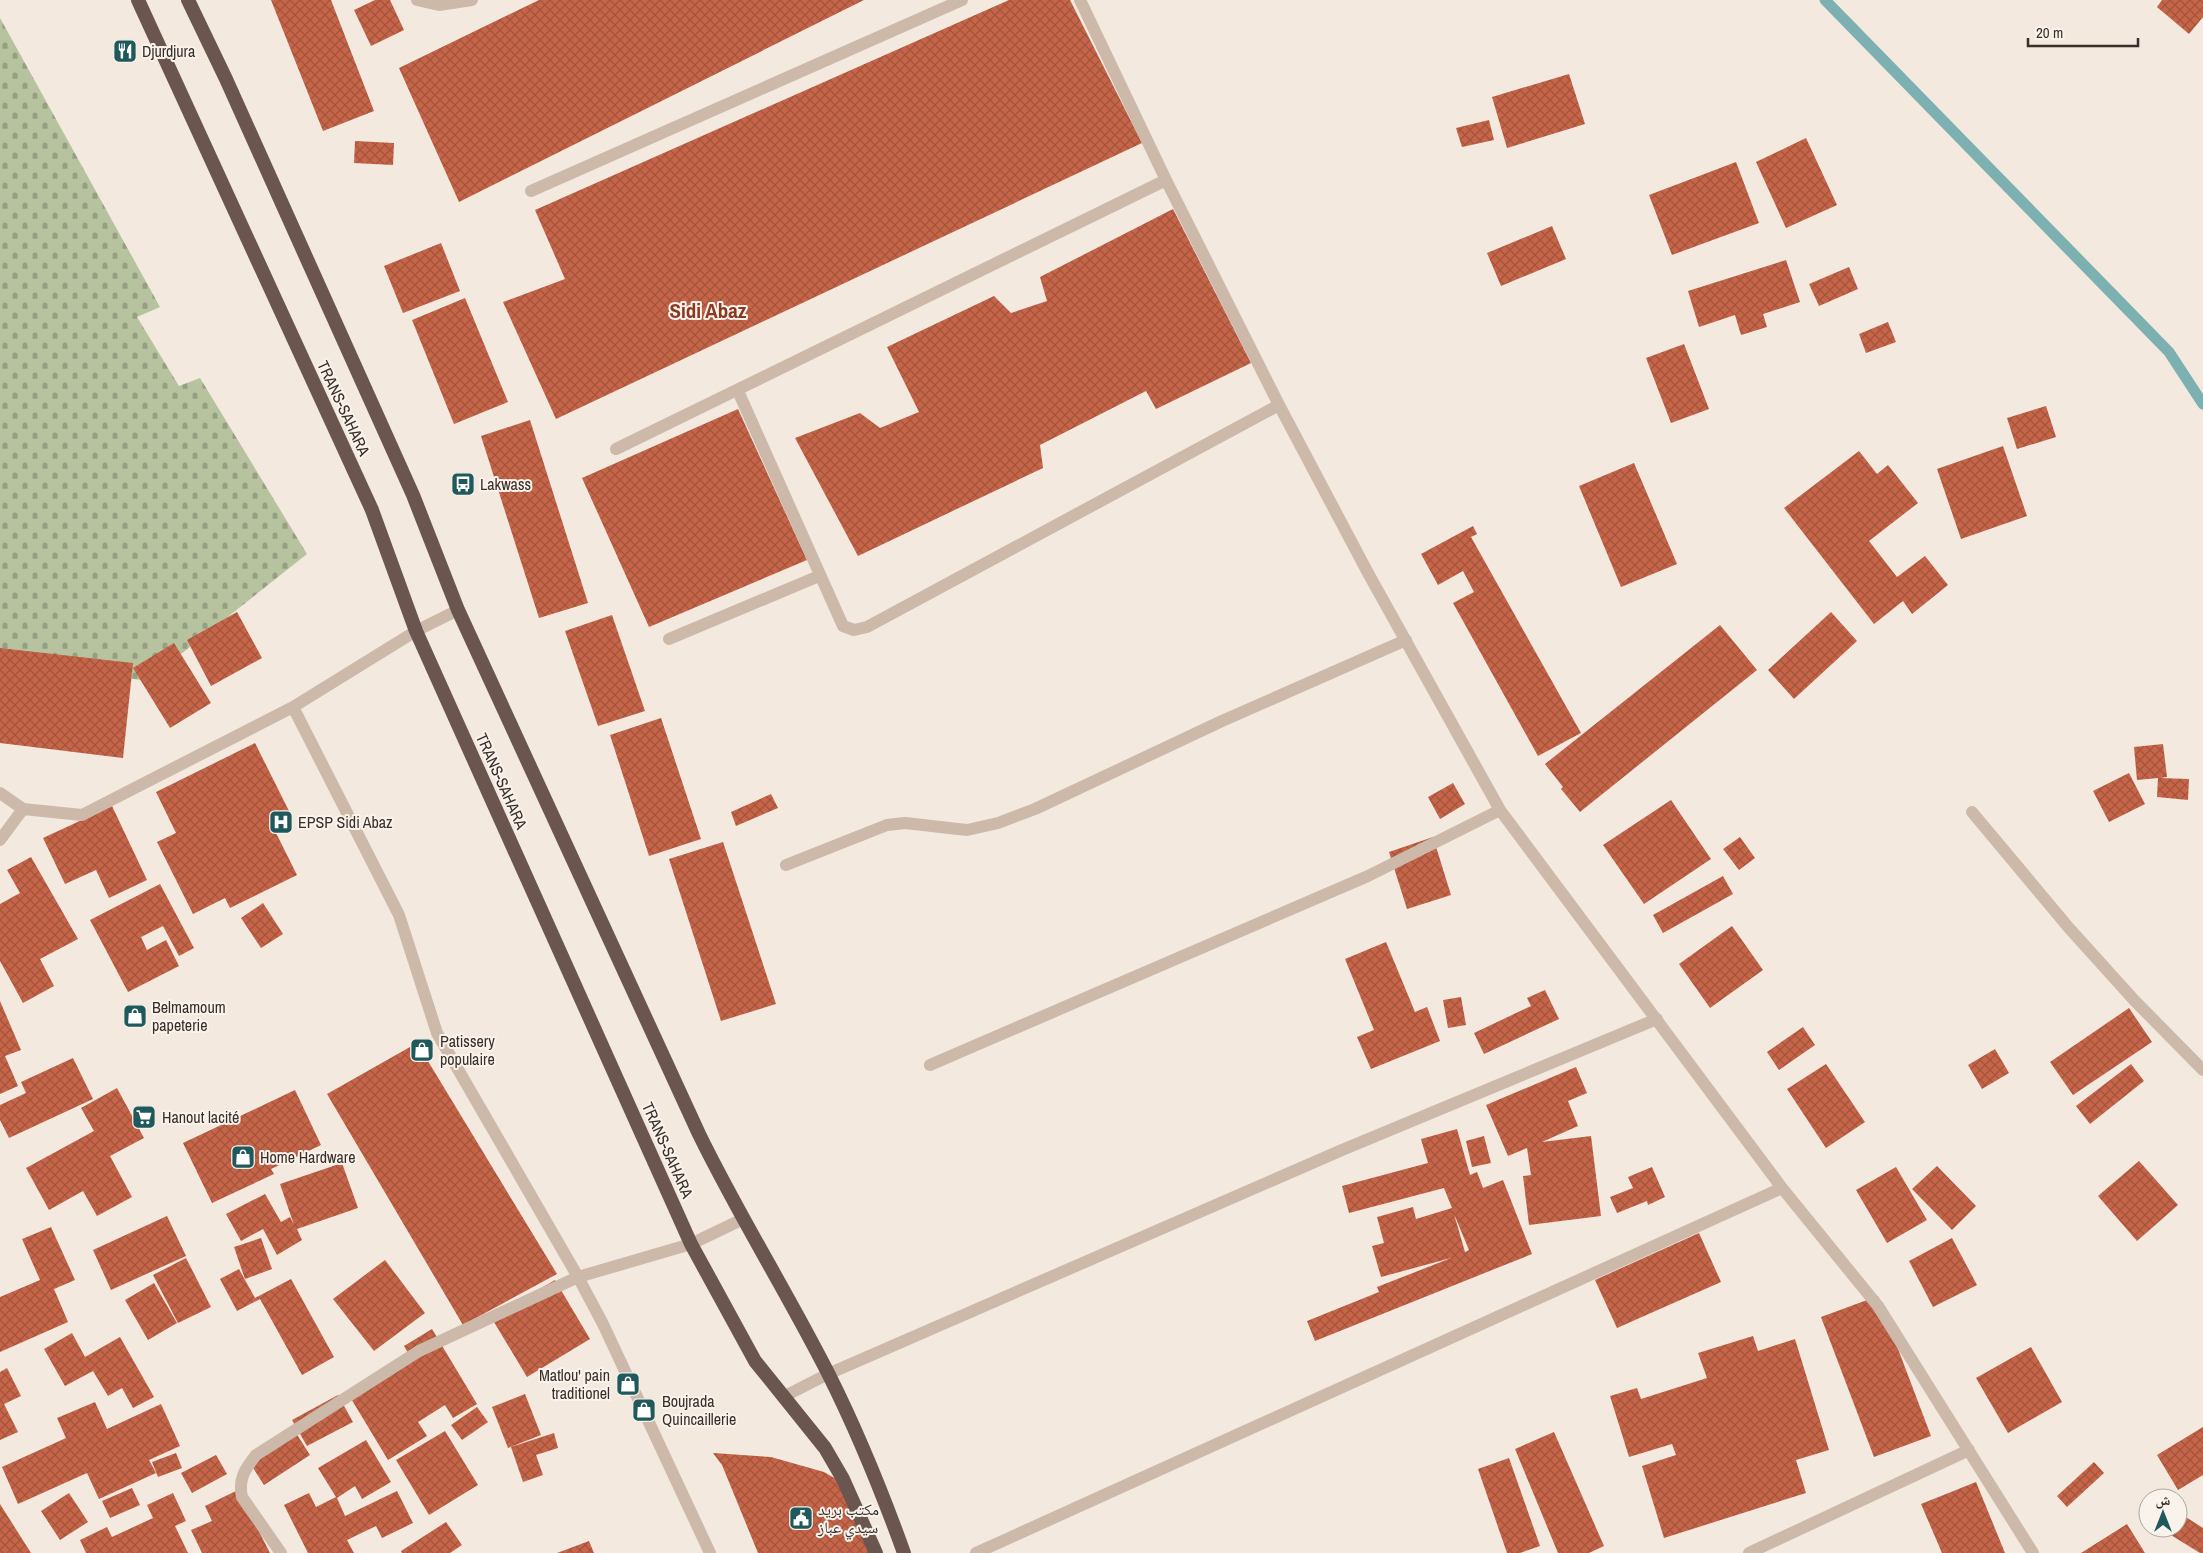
<svg xmlns="http://www.w3.org/2000/svg" width="2203" height="1553" font-family="'Archivo Narrow','Noto Naskh Arabic',sans-serif">
<style>
.cemetery{fill:url(#cemetery-stones)}
.lines{fill:none;stroke-linecap:round;stroke-linejoin:round}
.stream{stroke:#7db0b1;stroke-width:11}
.building{fill:url(#building-cross-hatch);fill-rule:evenodd}
.minor{stroke:#ccb9aa;stroke-width:12}
.trunk{stroke:#6a564e;stroke-width:14}
.labels{text-anchor:middle;dominant-baseline:central;stroke-width:4;stroke-linejoin:round;paint-order:stroke}
.poi-label{font-size:16px;fill:#392e2a;stroke:#faf3ec;text-anchor:start}
.street-label{font-size:16px;fill:#392e2a;stroke:#faf3ec}
.district-label{font-size:21px;font-weight:bold;fill:#893822;stroke:#faf3ec}
</style>
<defs>
<pattern id="cemetery-stones" width="16" height="16" patternUnits="userSpaceOnUse" patternTransform="scale(1.25)"><rect width="16" height="16" fill="#b7c39e"/><path d="M2 7V4a2 2 0 0 1 4 0v3zM10 15v-3a2 2 0 0 1 4 0v3z" fill="#969f81"/></pattern>
<pattern id="building-cross-hatch" width="8" height="8" patternUnits="userSpaceOnUse" patternTransform="scale(1.25)"><rect width="8" height="8" fill="#c76549"/><path d="M0 0l8 8M0 8l8-8" fill="none" stroke="#a3543d"/></pattern>
</defs>
<rect width="100%" height="100%" fill="#f3e9df"/>
<path class="cemetery" d="M0 18 160 307 137 317 179 386 200 378 307 554 147 681 0 659Z"/>
<g class="lines">
<path class="stream" d="M1825 0 2169 352 2203 404"/>
</g>
<path class="building" d="M271 0H331L374 111 323 131Z
M375 0H390L404 30 371 46 354 10Z
M539 0H864L459 202 399 68Z
M1009 0H1070L1142 143 556 419 503 302 565 279 535 210Z
M2162 0H2203V17L2189 34 2157 7Z
M1569 74 1585 124 1507 148 1492 97Z
M1489 120 1494 140 1462 147 1456 128Z
M1806 138 1837 205 1786 228 1756 162Z
M355 141 394 143 393 165 354 163Z
M1736 162 1759 223 1672 255 1649 195Z
M1173 209 1251 363 1156 409 1146 391 1040 445 1043 468 858 556 795 438 860 413 880 428 919 412 887 347 994 296 1011 313 1047 301 1040 277Z
M1552 226 1566 259 1501 286 1487 253Z
M441 243 460 291 403 313 384 266Z
M1786 260 1800 302 1763 314 1767 327 1741 335 1735 315 1699 327 1688 291Z
M1849 267 1858 289 1819 306 1809 284Z
M465 298 508 402 454 424 412 320Z
M1888 322 1896 342 1866 353 1859 334Z
M1684 344 1709 409 1671 423 1646 358Z
M2046 406 2056 437 2017 449 2007 418Z
M738 409 807 560 649 627 582 478Z
M530 420 588 603 539 618 481 436Z
M2003 446 2027 516 1961 539 1937 469Z
M1859 451 1877 474 1888 465 1918 503 1869 541 1897 577 1925 556 1948 585 1912 614 1903 601 1874 624 1784 508Z
M1634 463 1677 564 1621 587 1579 486Z
M1473 526 1477 534 1471 537 1581 733 1538 756 1453 603 1474 592 1463 571 1438 585 1421 554Z
M237 612 262 658 211 686 187 640Z
M1831 612 1857 641 1794 699 1768 670Z
M612 615 645 711 598 726 565 631Z
M1720 625 1757 670 1580 812 1561 789 1563 787 1545 764Z
M174 643 211 703 170 728 133 668Z
M0 648 133 663 123 758 0 743Z
M661 718 701 839 649 856 610 735Z
M255 743 293 819 274 829 297 875 230 908 225 898 193 914 157 842 176 833 156 792Z
M2163 744 2167 777 2160 778 2189 779 2188 800 2157 797 2158 778 2137 780 2134 747Z
M2129 773 2145 804 2109 822 2093 791Z
M1453 783 1465 804 1440 819 1428 797Z
M771 794 778 808 736 826 731 812Z
M1671 800 1711 859 1644 904 1603 845Z
M112 806 147 880 109 898 96 870 65 884 43 838Z
M1433 837 1451 895 1407 909 1389 852Z
M1740 837 1755 858 1739 870 1723 849Z
M723 842 776 1004 721 1021 669 859Z
M31 857 78 939 40 959 54 986 23 1003 0 961V904L20 893 7 870Z
M1723 876 1733 894 1663 933 1653 915Z
M160 884 194 948 179 956 163 926 141 937 147 950 166 940 179 966 128 992 90 920Z
M263 903 283 934 261 948 241 918Z
M1732 926 1763 970 1710 1008 1679 964Z
M1386 942 1415 1012 1427 1007 1440 1041 1371 1069 1357 1037 1374 1030 1345 959Z
M1545 990 1559 1019 1484 1054 1474 1033 1531 1006 1527 998Z
M1461 997 1466 1025 1448 1028 1443 1000Z
M0 1001 21 1050 5 1056 18 1086 0 1094Z
M2129 1008 2152 1042 2073 1095 2050 1062Z
M1803 1027 1815 1045 1779 1070 1767 1052Z
M417 1043 557 1274 463 1325 327 1094Z
M1995 1049 2009 1073 1982 1089 1968 1065Z
M73 1058 93 1099 9 1138 0 1120V1105L26 1093 21 1082Z
M1826 1064 1865 1122 1826 1148 1787 1089Z
M2131 1064 2144 1081 2090 1124 2076 1106Z
M1576 1067 1587 1093 1568 1101 1578 1126 1542 1142 1591 1136 1601 1216 1529 1225 1523 1176 1531 1175 1527 1148 1508 1156 1486 1105Z
M117 1088 144 1138 110 1156 132 1197 97 1216 83 1191 49 1210 26 1168 94 1131 81 1108Z
M295 1090 321 1145 271 1169 274 1174 212 1203 183 1143Z
M1457 1129 1470 1175 1477 1172 1483 1188 1503 1180 1532 1254 1315 1341 1307 1321 1379 1292 1377 1287 1451 1258 1381 1277 1372 1246 1384 1243 1377 1217 1413 1207 1416 1219 1452 1208 1444 1188 1349 1213 1342 1186 1428 1163 1421 1139ZM1454 1214 1469 1250 1465 1252Z
M1484 1136 1491 1163 1472 1167 1466 1141Z
M2139 1161 2178 1205 2137 1241 2098 1196Z
M342 1163 358 1208 297 1229 302 1240 277 1255 263 1229 241 1241 226 1214 265 1194 281 1222 290 1217 294 1225 280 1184Z
M1937 1166 1976 1206 1952 1230 1912 1189Z
M1652 1167 1665 1197 1648 1205 1647 1201 1617 1213 1610 1197 1633 1188 1628 1177Z
M1896 1167 1927 1220 1887 1243 1856 1190Z
M167 1216 186 1256 111 1290 93 1250Z
M51 1227 75 1280 54 1289 68 1322 0 1352V1297L40 1280 22 1239Z
M1699 1233 1721 1282 1617 1328 1595 1280Z
M261 1238 272 1269 245 1279 234 1247Z
M1952 1238 1977 1285 1933 1307 1909 1261Z
M186 1258 211 1307 178 1323 153 1275Z
M385 1260 425 1313 374 1351 333 1299Z
M239 1269 255 1298 291 1279 334 1357 302 1375 260 1299 237 1311 220 1279Z
M555 1280 590 1339 527 1377 491 1317Z
M154 1283 177 1323 148 1340 125 1300Z
M1878 1296 1931 1436 1874 1457 1821 1317Z
M432 1329 477 1404 453 1418 445 1405 418 1422 427 1436 388 1460 347 1392 409 1355 404 1346Z
M72 1333 85 1357 120 1337 154 1397 133 1408 122 1388 108 1396 93 1371 65 1386 44 1349Z
M1753 1336 1758 1351 1795 1339 1829 1450 1796 1460 1806 1493 1664 1538 1642 1466 1676 1455 1672 1444 1629 1457 1610 1396 1637 1388 1641 1399 1707 1378 1698 1353Z
M2031 1347 2062 1402 2008 1433 1976 1378Z
M7 1368 21 1396 4 1404 18 1432 0 1440V1372Z
M525 1394 541 1435 508 1448 492 1407Z
M338 1395 353 1422 307 1446 292 1420Z
M95 1402 107 1429 161 1404 180 1446 149 1460 156 1473 99 1499 87 1473 18 1504 2 1467 66 1438 57 1418Z
M477 1407 488 1422 462 1440 451 1425Z
M2203 1427V1475L2178 1490 2157 1455Z
M294 1430 310 1455 264 1485 248 1460Z
M445 1431 478 1485 429 1515 396 1460Z
M1554 1432 1604 1546 1589 1553H1558L1515 1449Z
M554 1433 558 1448 536 1455 543 1475 523 1482 511 1447Z
M366 1440 391 1482 362 1499 355 1486 337 1498 345 1516 397 1491 413 1523 382 1538 376 1526 347 1540 354 1553H308L284 1505 309 1493 316 1507 336 1497 318 1468Z
M176 1453 182 1468 158 1477 152 1462Z
M713 1453 771 1457 824 1472 843 1483 872 1553H758L722 1465Z
M216 1455 227 1474 192 1493 181 1473Z
M1509 1458 1540 1546 1520 1553H1507L1478 1469Z
M2094 1462 2104 1473 2067 1507 2057 1496Z
M1976 1482 2005 1553H1942L1921 1504Z
M132 1488 140 1505 110 1518 102 1501Z
M238 1490 270 1553H202L191 1530 212 1521 205 1506Z
M69 1493 88 1522 60 1540 41 1511Z
M173 1493 186 1521 175 1526 188 1553H86L80 1540 107 1527 112 1537 153 1518 147 1505Z
M0 1504 31 1553H0Z
M2178 1512 2203 1528V1553H2200L2166 1532 2168 1528H2178Z
M446 1522 462 1545 450 1553H402L401 1551Z
M2127 1524 2145 1553H2081Z
M589 1541 594 1553H557Z"/>
<g class="lines">
<path class="minor" d="M417 0 439 5 472 0
M1080 0 1166 180 1279 405 1368 573 1500 810 1782 1188 1878 1306 2033 1553
M531 191 962 0
M738 391 843 626 854 630 867 627 1279 405
M616 449 1166 180
M669 639 819 576
M293 707 399 915 437 1033 578 1277 603 1324 710 1553
M0 793 23 809 82 815 293 707 416 631 458 610
M1972 812 2069 928 2134 1000 2203 1070
M0 840 23 809
M786 865 887 825 905 823 967 830 998 823 1035 809 1222 721 1406 640
M930 1065 1368 876 1500 810
M783 1397 828 1374 1342 1150 1657 1019
M281 1553 242 1497C238 1479 245 1469 256 1455L419 1351 578 1277 691 1244 743 1219
M976 1553 1782 1188
M1749 1553 1969 1450"/>
<path class="trunk" d="M138 0 372 510 416 631 691 1244 755 1361 825 1448 843 1479 876 1553
M188 0 226 79 413 495 458 610 699 1134C739 1216 788 1294 829 1375 858 1433 882 1492 904 1553"/>
</g>
<defs>
<g id="restaurant-square" transform="scale(1.25)"><rect x="-9" y="-9" width="18" height="18" rx="4" fill="#1f595c" stroke="#faf3ec"/><path d="M-5-6h1v4h1v-4h1v4h1v-4h1v5L-1.5 .5V6h-2V.5L-5-1ZM5-6V6H3V1.5H1.5Q1.5-4 5-6Z" fill="#fff"/></g>
<g id="bus-square" transform="scale(1.25)"><rect x="-9" y="-9" width="18" height="18" rx="4" fill="#1f595c" stroke="#faf3ec"/><path d="M-5-6H5V4H4V6H2V4H-2V6H-4V4H-5ZM-3.5-4V0h7V-4ZM-3.5 1.2v1.5H-2V1.2ZM2 1.2v1.5H3.5V1.2Z" fill="#fff"/></g>
<g id="hospital-square" transform="scale(1.25)"><rect x="-9" y="-9" width="18" height="18" rx="4" fill="#1f595c" stroke="#faf3ec"/><path d="M-5-5h3v3.5h4V-5h3V5h-3V1.5h-4V5h-3Z" fill="#fff"/></g>
<g id="shop-square" transform="scale(1.25)"><rect x="-9" y="-9" width="18" height="18" rx="4" fill="#1f595c" stroke="#faf3ec"/><path d="M-5-2.5h2.3a2.7 3.5 0 0 1 5.4 0H5L5.5 6h-11ZM-1.5-2.5h3a1.5 2.3 0 0 0-3 0Z" fill="#fff"/></g>
<g id="supermarket-square" transform="scale(1.25)"><rect x="-9" y="-9" width="18" height="18" rx="4" fill="#1f595c" stroke="#faf3ec"/><path d="M-6-5.5h2.5l.6 2H6L4.5 2H-2.5L-4.4-4H-6ZM-1.5 3.2a1.3 1.3 0 1 0 .1 0ZM3 3.2a1.3 1.3 0 1 0 .1 0Z" fill="#fff"/></g>
<g id="civic-square" transform="scale(1.25)"><rect x="-9" y="-9" width="18" height="18" rx="4" fill="#1f595c" stroke="#faf3ec"/><path d="M-.6-6.5H3V-4.5H.6V-3L4-1V1h2V6H-6V1h2V-1L-.6-3ZM-1.2 2.5V6h2.4V2.5Z" fill="#fff"/></g>
</defs>
<g fill-rule="evenodd">
<use href="#restaurant-square" x="125" y="51"/>
<use href="#bus-square" x="463" y="484"/>
<use href="#hospital-square" x="281" y="822"/>
<use href="#shop-square" x="135" y="1016"/>
<use href="#shop-square" x="422" y="1050"/>
<use href="#supermarket-square" x="144" y="1117"/>
<use href="#shop-square" x="243" y="1157"/>
<use href="#shop-square" x="628" y="1384"/>
<use href="#shop-square" x="644" y="1410"/>
<use href="#civic-square" x="801" y="1518"/>
</g>
<g class="labels">
<g class="poi-label">
<text x="142" y="51">Djurdjura</text>
<text x="480" y="484">Lakwass</text>
<text x="298" y="822">EPSP Sidi Abaz</text>
<text x="152" y="1007">Belmamoum<tspan x="152" dy="18">papeterie</tspan></text>
<text x="440" y="1041">Patissery<tspan x="440" dy="18">populaire</tspan></text>
<text x="162" y="1117">Hanout lacité</text>
<text x="260" y="1157">Home Hardware</text>
<text x="610" y="1375" text-anchor="end">Matlou' pain<tspan x="610" dy="18">traditionel</tspan></text>
<text x="662" y="1401">Boujrada<tspan x="662" dy="18">Quincaillerie</tspan></text>
<text x="818" y="1509">مكتب بريد<tspan x="818" dy="18">سيدي عباز</tspan></text>
</g>
<g class="street-label">
<text transform="translate(344 408) rotate(65)">TRANS-SAHARA</text>
<text transform="translate(502 781) rotate(66)">TRANS-SAHARA</text>
<text transform="translate(668 1150) rotate(66)">TRANS-SAHARA</text>
</g>
<g class="district-label">
<text x="708" y="310">Sidi Abaz</text>
</g>
</g>
<g transform="translate(2163 1513)"><circle r="24" fill="#faf3ec" stroke="#ada49e"/>
<path d="M0-4L9 19L0 12L-9 19Z" fill="#1f595c"/>
<text y="-8" font-size="14" font-weight="bold" text-anchor="middle" fill="#392e2a">ش</text>
</g>
<path d="M2028 38v8h110v-8" fill="none" stroke="#392e2a" stroke-width="2.5"/>
<text x="2036" y="38" font-size="15" fill="#392e2a" stroke="#faf3ec" stroke-width="4" paint-order="stroke">20 m</text>
</svg>
